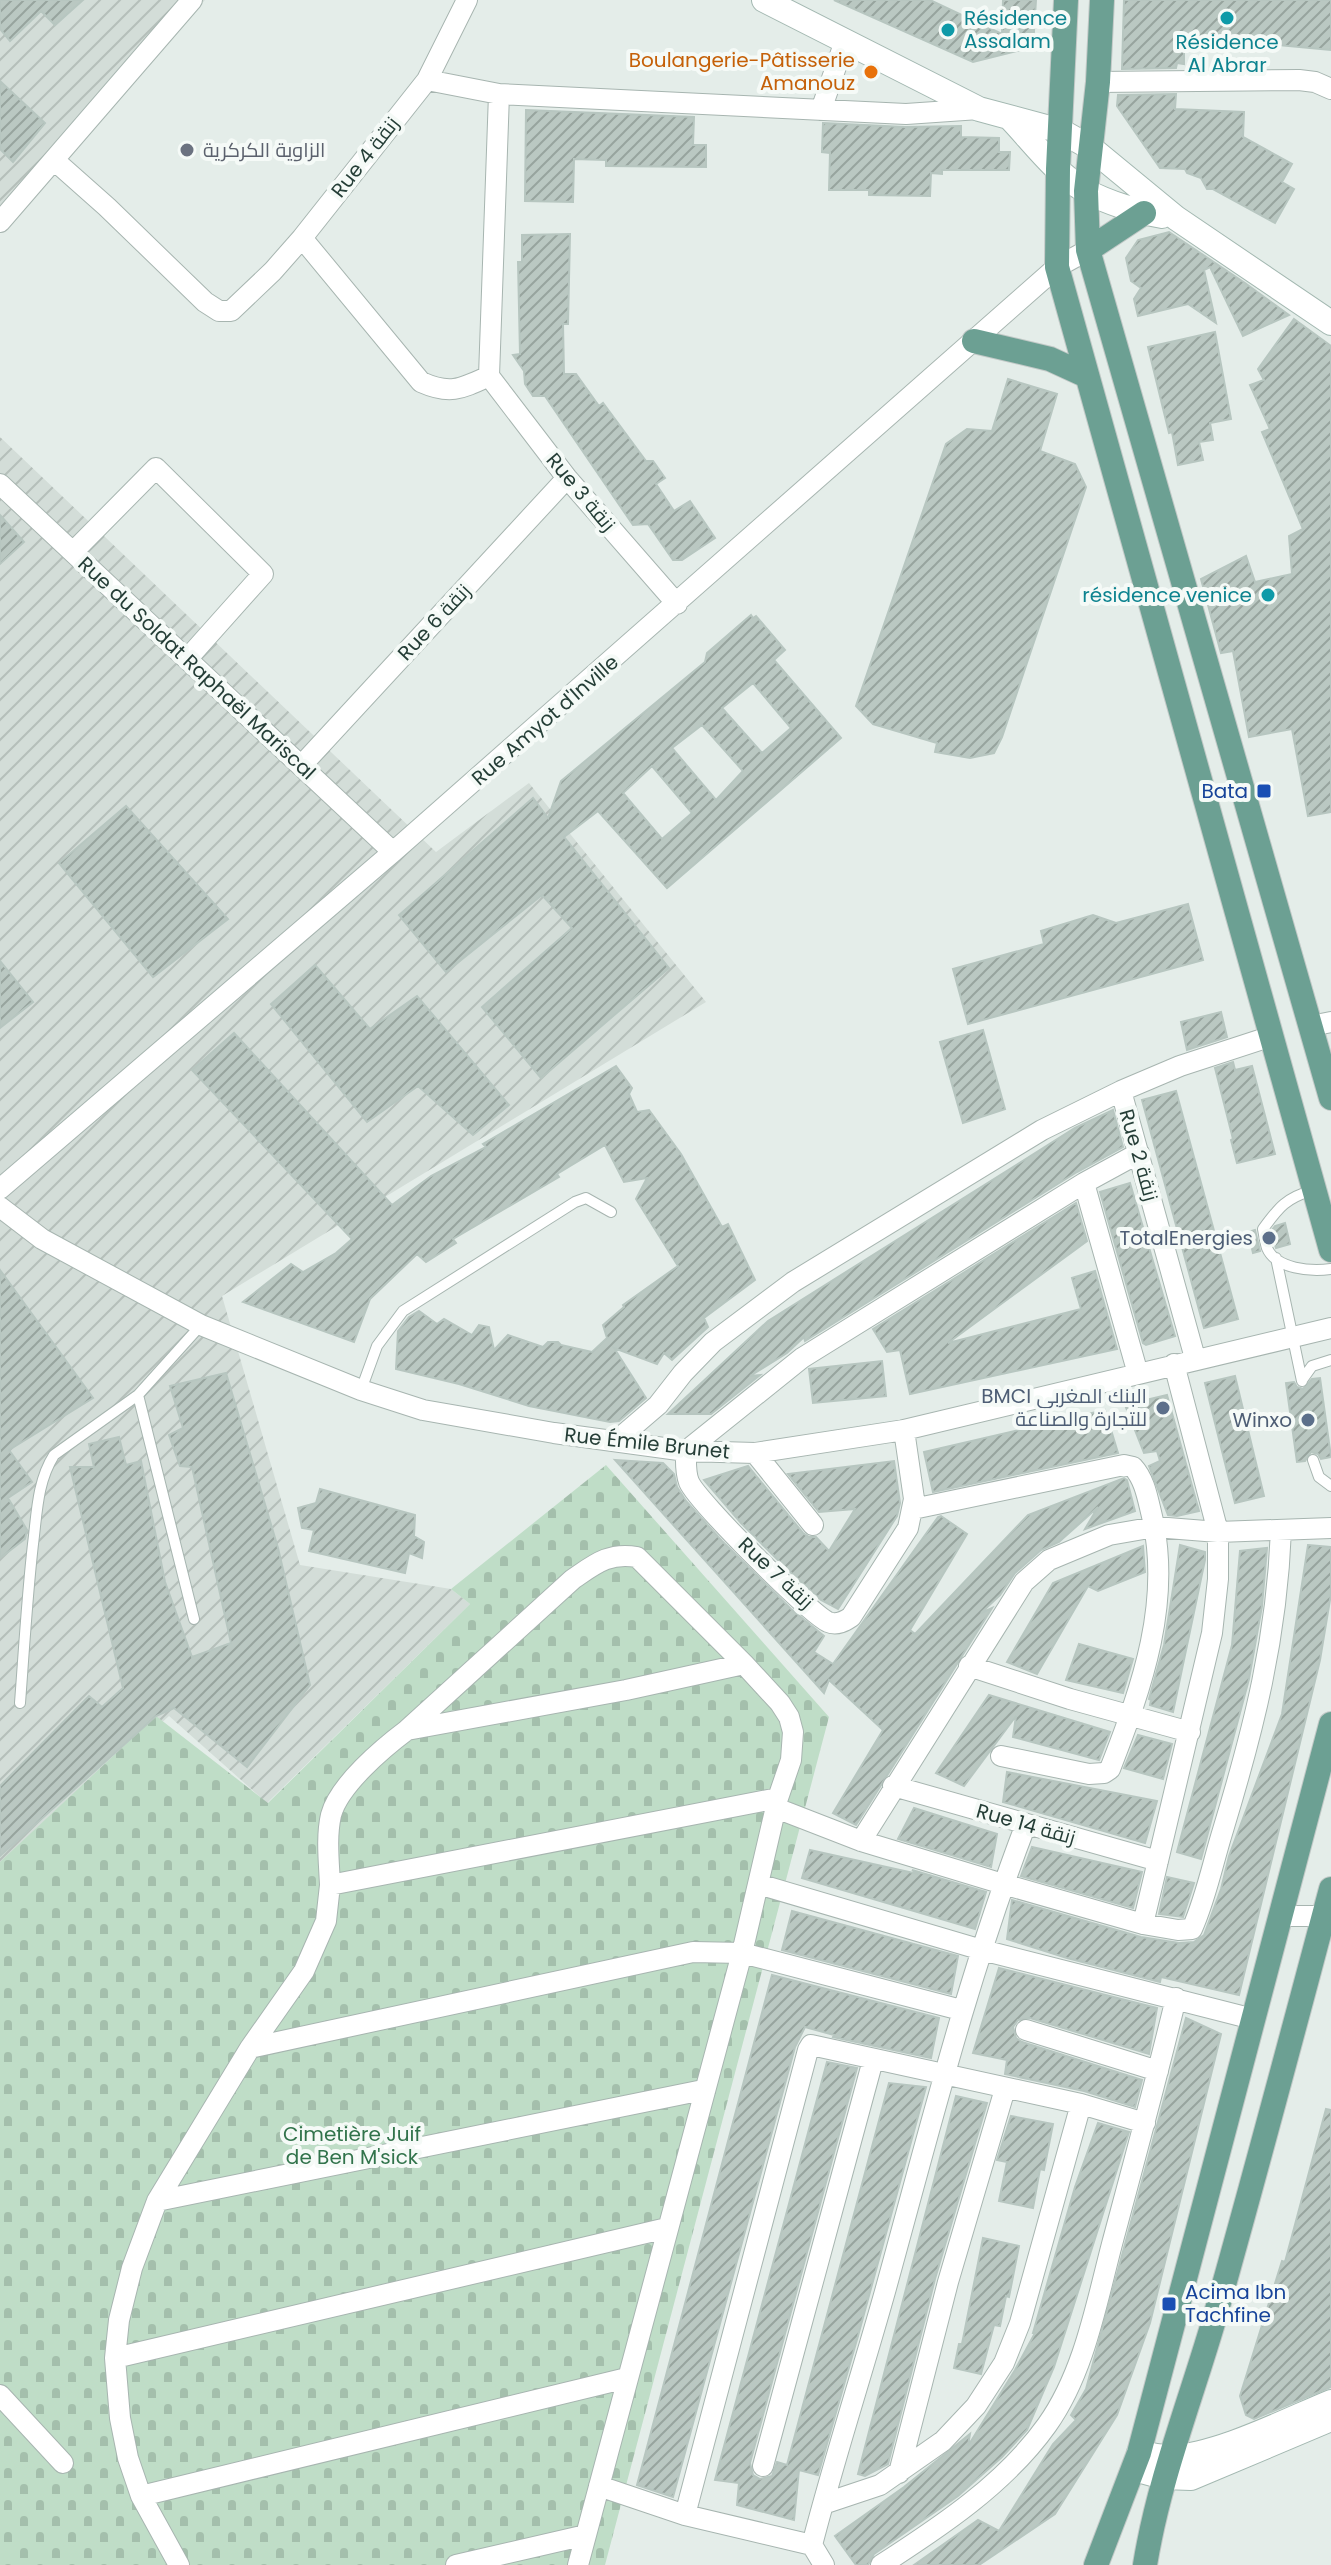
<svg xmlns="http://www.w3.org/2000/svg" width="1331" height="2565" font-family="Poppins,Cairo,sans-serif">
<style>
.industrial{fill:url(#industrial-furrows)}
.cemetery{fill:url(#cemetery-stones)}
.building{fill:url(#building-hatch);stroke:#b7c6c0;stroke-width:2;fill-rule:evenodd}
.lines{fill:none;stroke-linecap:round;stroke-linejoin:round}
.lane-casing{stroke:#a7b5b0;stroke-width:12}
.street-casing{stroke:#a7b5b0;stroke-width:22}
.secondary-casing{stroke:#a3b8b1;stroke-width:26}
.primary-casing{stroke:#c2c9c7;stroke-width:26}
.lane{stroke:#fff;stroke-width:10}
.street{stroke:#fff;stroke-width:20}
.secondary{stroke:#fff;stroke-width:24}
.primary{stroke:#6ca093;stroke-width:24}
.culture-dot{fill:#0f9aa8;stroke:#f5faf7;stroke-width:3}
.food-dot{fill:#e8710a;stroke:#f5faf7;stroke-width:3}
.worship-dot{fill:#6b7280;stroke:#f5faf7;stroke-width:3}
.transit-dot{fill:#1a4fb4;stroke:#f5faf7;stroke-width:3}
.service-dot{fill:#5c6f8a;stroke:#f5faf7;stroke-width:3}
.labels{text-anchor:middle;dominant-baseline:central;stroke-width:8;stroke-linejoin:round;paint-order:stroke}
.culture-label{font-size:20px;fill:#0d838f;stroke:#f5faf7;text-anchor:start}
.food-label{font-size:20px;fill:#c56008;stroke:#f5faf7;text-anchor:end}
.worship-label{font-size:20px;fill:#5b616d;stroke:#f5faf7;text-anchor:start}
.street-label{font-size:20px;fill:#253e37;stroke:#f5faf7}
.transit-label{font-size:20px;fill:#164399;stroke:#f5faf7;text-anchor:end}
.service-label{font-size:20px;fill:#4e5e75;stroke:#f5faf7;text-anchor:end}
.park-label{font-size:20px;fill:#31734b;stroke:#f5faf7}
</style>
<defs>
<pattern id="industrial-furrows" width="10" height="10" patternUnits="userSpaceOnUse" patternTransform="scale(2)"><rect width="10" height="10" fill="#d3ddd8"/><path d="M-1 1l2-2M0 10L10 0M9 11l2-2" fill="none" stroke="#b5bfba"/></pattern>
<pattern id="cemetery-stones" width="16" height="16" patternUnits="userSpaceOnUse" patternTransform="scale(2)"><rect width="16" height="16" fill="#bfddc7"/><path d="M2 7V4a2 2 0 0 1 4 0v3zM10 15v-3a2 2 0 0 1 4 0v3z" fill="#a4bfac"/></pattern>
<pattern id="building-hatch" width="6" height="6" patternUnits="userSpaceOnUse" patternTransform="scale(2)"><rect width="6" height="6" fill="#bac8c2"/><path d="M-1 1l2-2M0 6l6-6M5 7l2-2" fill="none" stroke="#97a49e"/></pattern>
</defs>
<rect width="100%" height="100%" fill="#e4ede9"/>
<path class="industrial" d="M0 0H205L0 231Z
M0 437 436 852 529 783 706 1002 222 1296 300 1565 451 1589 470 1604 267 1803 169 1716 0 1870Z"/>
<path class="cemetery" d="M606 1465 829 1717 605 2565H0V1862L156 1716 268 1803 470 1604 451 1589Z"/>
<path class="building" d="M0 0H83L55 25 41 11 10 41 0 29Z
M834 0H930L1002 34 1003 0H1036L1033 47 973 62Z
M1124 0H1331V50L1184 36V64L1177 63 1176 68 1122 69Z
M0 81 45 123 13 162 0 149Z
M1176 94 1175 109 1244 112 1243 137 1292 164 1282 182 1294 189 1275 223 1213 189H1207L1201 178 1187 173 1185 169 1160 168 1117 106 1118 95Z
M526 110 694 117 693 145H706V167L606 166V160L574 159 573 202 525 201Z
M823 123 905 127 961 126V137L999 138V152H1010L1009 170H942V174L931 173 930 196 869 195V190H829L830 153 822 152Z
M1169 232 1245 283 1289 315 1243 336 1210 267 1204 270 1216 323 1188 304 1138 316 1134 299 1141 288 1131 281 1126 258 1138 240Z
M570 234 568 324H563L564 374H576L599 406 603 403 646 461H653L665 478 656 484 674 511 690 501 715 538 682 560H673L648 524 633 525 545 396H533L525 384 524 371 513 355 520 354 518 262H522V235Z
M1294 319 1331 346V812L1308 816 1292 729 1249 737 1233 651 1221 653 1201 579 1246 556 1255 582 1292 574 1289 536 1303 529 1262 432 1270 429 1250 385 1264 380 1258 369Z
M1215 332 1231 419 1210 423 1213 440 1199 442 1203 460 1178 465 1172 432 1169 433 1148 347Z
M1008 379 1057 394 1040 451 1075 464 1086 487 1002 737 994 753 970 758 935 752 937 743 873 724 856 706 946 444 967 429 992 431Z
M0 515 24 542 0 564Z
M751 615 753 618 756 616 785 650 774 660 841 738 667 888 598 811 564 837 669 968 541 1078 482 1007 572 928 542 895 446 972 399 915 533 798 548 818 561 781 705 662 707 653ZM753 683 791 728 762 753 722 708ZM702 725 743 771 716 800 672 748ZM652 766 692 813 662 839 623 793Z
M126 806 228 919 153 977 59 863Z
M1188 904 1203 960 968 1024 953 969 1044 944 1041 931 1093 915 1116 923Z
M0 961 33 1002 0 1028Z
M315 965 370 1029 417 996 509 1105 473 1135 418 1086 367 1122 271 1004Z
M1221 1012 1227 1037 1187 1050 1181 1022Z
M983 1030 1005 1109 963 1123 940 1042Z
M234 1033 392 1205 431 1176 486 1147 483 1144 616 1066 632 1088 629 1094 637 1112 649 1110 681 1154 722 1227 728 1224 755 1280 704 1318 708 1327 672 1360 664 1353 657 1364 614 1348 646 1398 619 1421 610 1422 529 1406 459 1384 396 1369 398 1331 409 1317 419 1311 437 1324 444 1319 472 1335 479 1325 489 1327 494 1350 508 1335 543 1347 548 1342H558L561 1345 592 1352 607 1338 603 1325 624 1307 623 1305 678 1266 636 1199 647 1178 624 1182 605 1145 557 1174 559 1177 453 1239 456 1243 426 1262 417 1254 370 1299 354 1342 243 1302 291 1264 303 1272 336 1253 352 1239 192 1070Z
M1233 1062 1235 1070 1252 1066 1275 1154 1237 1163 1231 1140 1233 1139 1215 1068Z
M1176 1091 1238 1319 1204 1328 1142 1100Z
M1113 1110 1123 1147 1077 1172 805 1341 804 1337 787 1353 750 1376 760 1375 711 1414H668L768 1321 1075 1128Z
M1130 1183 1175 1336 1146 1345 1143 1343 1100 1192Z
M1076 1203 1087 1241 948 1343 1081 1309 1072 1278 1095 1271 1117 1349 910 1394 900 1350 887 1352 873 1329Z
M1285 1223 1290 1244 1276 1248 1271 1231 1275 1226Z
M1255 1230 1260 1251 1253 1253 1248 1232Z
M0 1270 93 1398 9 1450 32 1482 8 1498 27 1530 25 1539 0 1558Z
M882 1361 886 1396 813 1403 809 1369Z
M226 1373 278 1548 310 1685 247 1767 174 1708 156 1716 0 1856V1786L89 1696 102 1707 123 1688 70 1467H94L89 1444 119 1437 126 1465 141 1461 165 1582 192 1657 231 1643 192 1467 180 1466 169 1435 183 1428 170 1386Z
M1235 1376 1264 1496 1235 1503 1205 1383Z
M1320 1378 1331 1457 1321 1459 1318 1454 1311 1452 1305 1461 1297 1462 1286 1383 1294 1382 1297 1387 1303 1389 1312 1379Z
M1167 1395 1199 1511 1177 1516 1168 1515 1149 1466 1160 1461 1157 1451 1144 1453 1125 1405Z
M1105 1410 1118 1453 933 1492 924 1452Z
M615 1460 663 1463 674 1474 677 1487 686 1501 722 1541 791 1609 824 1636 814 1652 833 1664 938 1517 941 1516 967 1534 910 1630 915 1634 1028 1515 1124 1478 1127 1480 1135 1511 1085 1529 1098 1507 1059 1542 1041 1550 1015 1573 1000 1595 981 1613 992 1608 856 1825 833 1813 883 1730 829 1680 824 1693Z
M894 1461 900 1503 897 1516 838 1609 821 1600 787 1569 741 1523 704 1480 748 1466 803 1533 809 1537H816L829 1551 855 1509 819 1512 788 1474Z
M320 1489 415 1515 414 1536 424 1542 422 1558 409 1553 405 1573 309 1551 314 1530 302 1528 298 1508 316 1503Z
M1180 1545 1205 1552V1560L1173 1712 1150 1705 1151 1700 1149 1699 1164 1645Z
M1308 1545 1331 1547V1594L1320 1660 1239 1995 1161 1977 1160 1982 1067 1958 1007 1939 1012 1900 1141 1937 1179 1943 1194 1942 1204 1935 1221 1889 1229 1856 1282 1714Z
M1143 1546 1145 1572 1098 1591 1088 1586 1037 1674 1007 1662 1053 1583Z
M1267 1548 1262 1606 1249 1679 1201 1859 1177 1852 1232 1645 1240 1551Z
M1079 1644 1133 1659 1123 1693 1066 1680Z
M989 1695 1110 1732 1099 1760 1013 1737 1016 1716 964 1786 936 1773Z
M1138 1735 1172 1744 1163 1779 1124 1768Z
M1007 1772 1157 1801 1145 1843 1003 1802Z
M914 1808 997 1834 991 1867 898 1839Z
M1032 1847 1142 1872 1133 1908 1021 1876Z
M810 1850 918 1874 912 1870 986 1892 975 1929 802 1878Z
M1167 1877 1194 1883 1183 1917 1159 1914Z
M792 1911 958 1956 951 1994 782 1950Z
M999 1968 1157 2008 1149 2054 1030 2018 1018 2020 1013 2027 1016 2038 1022 2042 1142 2080 1135 2107 1084 2091 1005 2074 1007 2060 973 2053Z
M772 1975 939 2018 931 2058 833 2037 834 2035 805 2027 795 2047 673 2497 637 2485Z
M1186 2018 1221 2034 1150 2323 1117 2415 1055 2514 979 2565H914L978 2520 999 2531 1053 2444 1076 2420 1071 2415 1086 2389Z
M827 2062 857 2068 750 2463 753 2475 760 2479 772 2476 777 2462 787 2465 889 2083 926 2087 858 2336 818 2475 799 2470 794 2520 737 2505 739 2483 715 2480Z
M956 2096 987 2103 935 2279 888 2464 865 2476 858 2474Z
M1326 2109 1331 2110V2387L1254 2419 1246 2415 1240 2396 1282 2261 1285 2262Z
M1011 2116 1053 2124 1044 2170 1040 2169 1033 2208 999 2201 1007 2162 997 2160Z
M1098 2123 1129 2132 1054 2367 1027 2430 1002 2457 958 2496 874 2554 868 2565H856L835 2536 904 2487 970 2434 968 2446 1015 2370 1035 2333H1033L1075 2187Z
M983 2238 1019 2246 1009 2297 1006 2296 1000 2326 994 2325 981 2374 954 2368 959 2344H962Z"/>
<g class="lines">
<g class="lane-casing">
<path id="lane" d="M1313 1190C1286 1198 1279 1207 1263 1229 1264 1234 1265 1242 1267 1248 1276 1269 1311 1272 1331 1269
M1276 1258 1302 1381
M1302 1380 1312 1366 1331 1360
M361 1390 377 1346 403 1311 575 1202 586 1198 611 1212
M138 1395 194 1619
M1313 1460 1319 1477 1331 1486
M20 1703C24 1650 27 1597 33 1544 37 1513 37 1482 54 1455L138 1395 201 1325"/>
</g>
<g class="street-casing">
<path id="street" d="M427 80 499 94 906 114 979 109
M1098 82 1299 80 1315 82 1331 89
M821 110 845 41
M54 160 107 207 205 302 219 311H231L273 271 302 238 427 80 467 0
M0 222 192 0
M302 238 421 382C450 395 461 389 489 376
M489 376 567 478 677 604
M489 376 499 94
M0 484 393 852
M73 552 156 468 263 574 188 658
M301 766 567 478
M1311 1026 1331 1022
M1121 1091 1195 1358
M1084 1183 1138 1374
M0 1189 393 852 1057 267 1088 250
M0 1207 42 1239 201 1325 361 1390 423 1410 554 1433 686 1451 755 1453 904 1430 1331 1328
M904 1430 914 1499 908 1528 851 1617C845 1621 837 1626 828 1622 809 1613 697 1501 689 1482 685 1472 686 1461 686 1451L802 1358 1084 1183 1139 1153
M616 1441 658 1405 683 1373 713 1342 793 1282 1042 1130 1121 1091 1180 1066 1272 1036
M755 1453 813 1525
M913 1509 1124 1465 1133 1467C1144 1479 1147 1495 1151 1512 1173 1600 1142 1687 1110 1769L1104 1773 1089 1774 1001 1756
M969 1666 1070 1699 1190 1732
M407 1730 573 1579C595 1564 609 1552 637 1557L744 1664
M893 1786 1158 1861
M776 1808 861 1841 1003 1884 1143 1924 1178 1930 1192 1929C1206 1898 1213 1862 1223 1830 1254 1728 1277 1637 1281 1530
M861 1841 1024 1582 1049 1560 1109 1535 1155 1527 1218 1532 1331 1528
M758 1884 982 1950 1253 2019
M330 1885C329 1862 326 1837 331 1815 339 1785 383 1748 407 1730L626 1690 744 1664 780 1703 789 1717 793 1732 791 1760 778 1798 742 1953 578 2565
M1282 1916H1331
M1143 1924 1212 1633 1218 1579V1532L1174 1364
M1026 2030 1158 2071
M250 2048 693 1952 742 1953 961 2010
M1081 2104 1145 2123
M157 2201 703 2090
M115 2358 667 2228
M0 2395 63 2463
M763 2466 873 2060
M899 2473 948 2282 1005 2089
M599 2486 685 2515 812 2545
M141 2496 627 2378
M685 2515 808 2050 811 2045 1081 2104 1020 2323 1004 2363 976 2406 943 2441 880 2485 823 2504
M179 2565 141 2496 128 2458 120 2418 115 2358 119 2320 132 2268 157 2201 250 2048 304 1971 326 1921 330 1885 778 1798
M456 2565 586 2535
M824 2565 812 2545C834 2459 862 2374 886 2288 929 2132 968 1975 1026 1824
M881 2565C940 2527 1005 2484 1047 2425 1084 2373 1096 2305 1112 2244 1134 2162 1156 2081 1176 1998"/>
</g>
<g class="secondary-casing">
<path id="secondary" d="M764 0 979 109 1061 131 1091 148 1176 218 1331 323
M1010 118C1033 142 1056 174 1086 191 1108 203 1138 212 1162 216
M1139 2453C1149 2454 1161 2458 1171 2457 1217 2456 1287 2420 1331 2402
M1134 2469 1163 2477 1191 2478 1331 2419"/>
</g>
<g class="primary-casing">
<path id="primary" d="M1066 0 1058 169 1057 267 1331 1250
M1102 0 1098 82 1086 191 1088 250 1331 1098
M1088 250 1144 213
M974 341 1050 359 1087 376
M1096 2565 1139 2453 1331 1724
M1145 2565C1159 2478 1192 2397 1216 2313 1256 2172 1293 2031 1331 1889"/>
</g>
<use href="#lane" class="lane"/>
<use href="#street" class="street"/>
<use href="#secondary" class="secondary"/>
<use href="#primary" class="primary"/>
</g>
<g class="culture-dot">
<circle cx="1227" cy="18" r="8"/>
<circle cx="948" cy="30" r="8"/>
<circle cx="1268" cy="595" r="8"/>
</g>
<circle class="food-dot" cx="871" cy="72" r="8"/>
<circle class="worship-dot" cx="187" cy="150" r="8"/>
<g class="transit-dot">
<rect x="1256" y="783" width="16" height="16" rx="4"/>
<rect x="1161" y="2296" width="16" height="16" rx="4"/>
</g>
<g class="service-dot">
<circle cx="1269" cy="1238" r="8"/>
<circle cx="1163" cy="1408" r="8"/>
<circle cx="1308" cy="1420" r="8"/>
</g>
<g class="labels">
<g class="culture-label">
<text x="964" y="18">Résidence<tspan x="964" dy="23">Assalam</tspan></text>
<text x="1227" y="42" text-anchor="middle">Résidence<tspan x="1227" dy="23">Al Abrar</tspan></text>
<text x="1252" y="595" text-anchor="end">résidence venice</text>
</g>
<g class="food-label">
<text x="855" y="60">Boulangerie-Pâtisserie<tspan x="855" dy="23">Amanouz</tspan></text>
</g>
<g class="worship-label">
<text x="203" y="150">الزاوية الكركرية</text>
</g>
<g class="street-label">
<text transform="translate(365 157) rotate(-52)">Rue 4 زنقة</text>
<text transform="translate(581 492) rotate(50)">Rue 3 زنقة</text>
<text transform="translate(434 622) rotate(-47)">Rue 6 زنقة</text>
<text transform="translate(197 668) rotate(43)">Rue du Soldat Raphaël Mariscal</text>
<text transform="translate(545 720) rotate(-41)">Rue Amyot d'Inville</text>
<text transform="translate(1139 1155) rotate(74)">Rue 2 زنقة</text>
<text transform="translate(647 1443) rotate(6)">Rue Émile Brunet</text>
<text transform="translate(776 1573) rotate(43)">Rue 7 زنقة</text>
<text transform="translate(1026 1824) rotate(16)">Rue 14 زنقة</text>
</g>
<g class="transit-label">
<text x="1248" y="791">Bata</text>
<text x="1185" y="2292" text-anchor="start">Acima Ibn<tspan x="1185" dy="23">Tachfine</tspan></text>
</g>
<g class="service-label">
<text x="1253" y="1238">TotalEnergies</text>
<text x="1147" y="1396">BMCI البنك المغربي<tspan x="1147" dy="23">للتجارة والصناعة</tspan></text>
<text x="1292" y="1420">Winxo</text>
</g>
<g class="park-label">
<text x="352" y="2134">Cimetière Juif<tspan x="352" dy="23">de Ben M'sick</tspan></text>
</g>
</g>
</svg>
